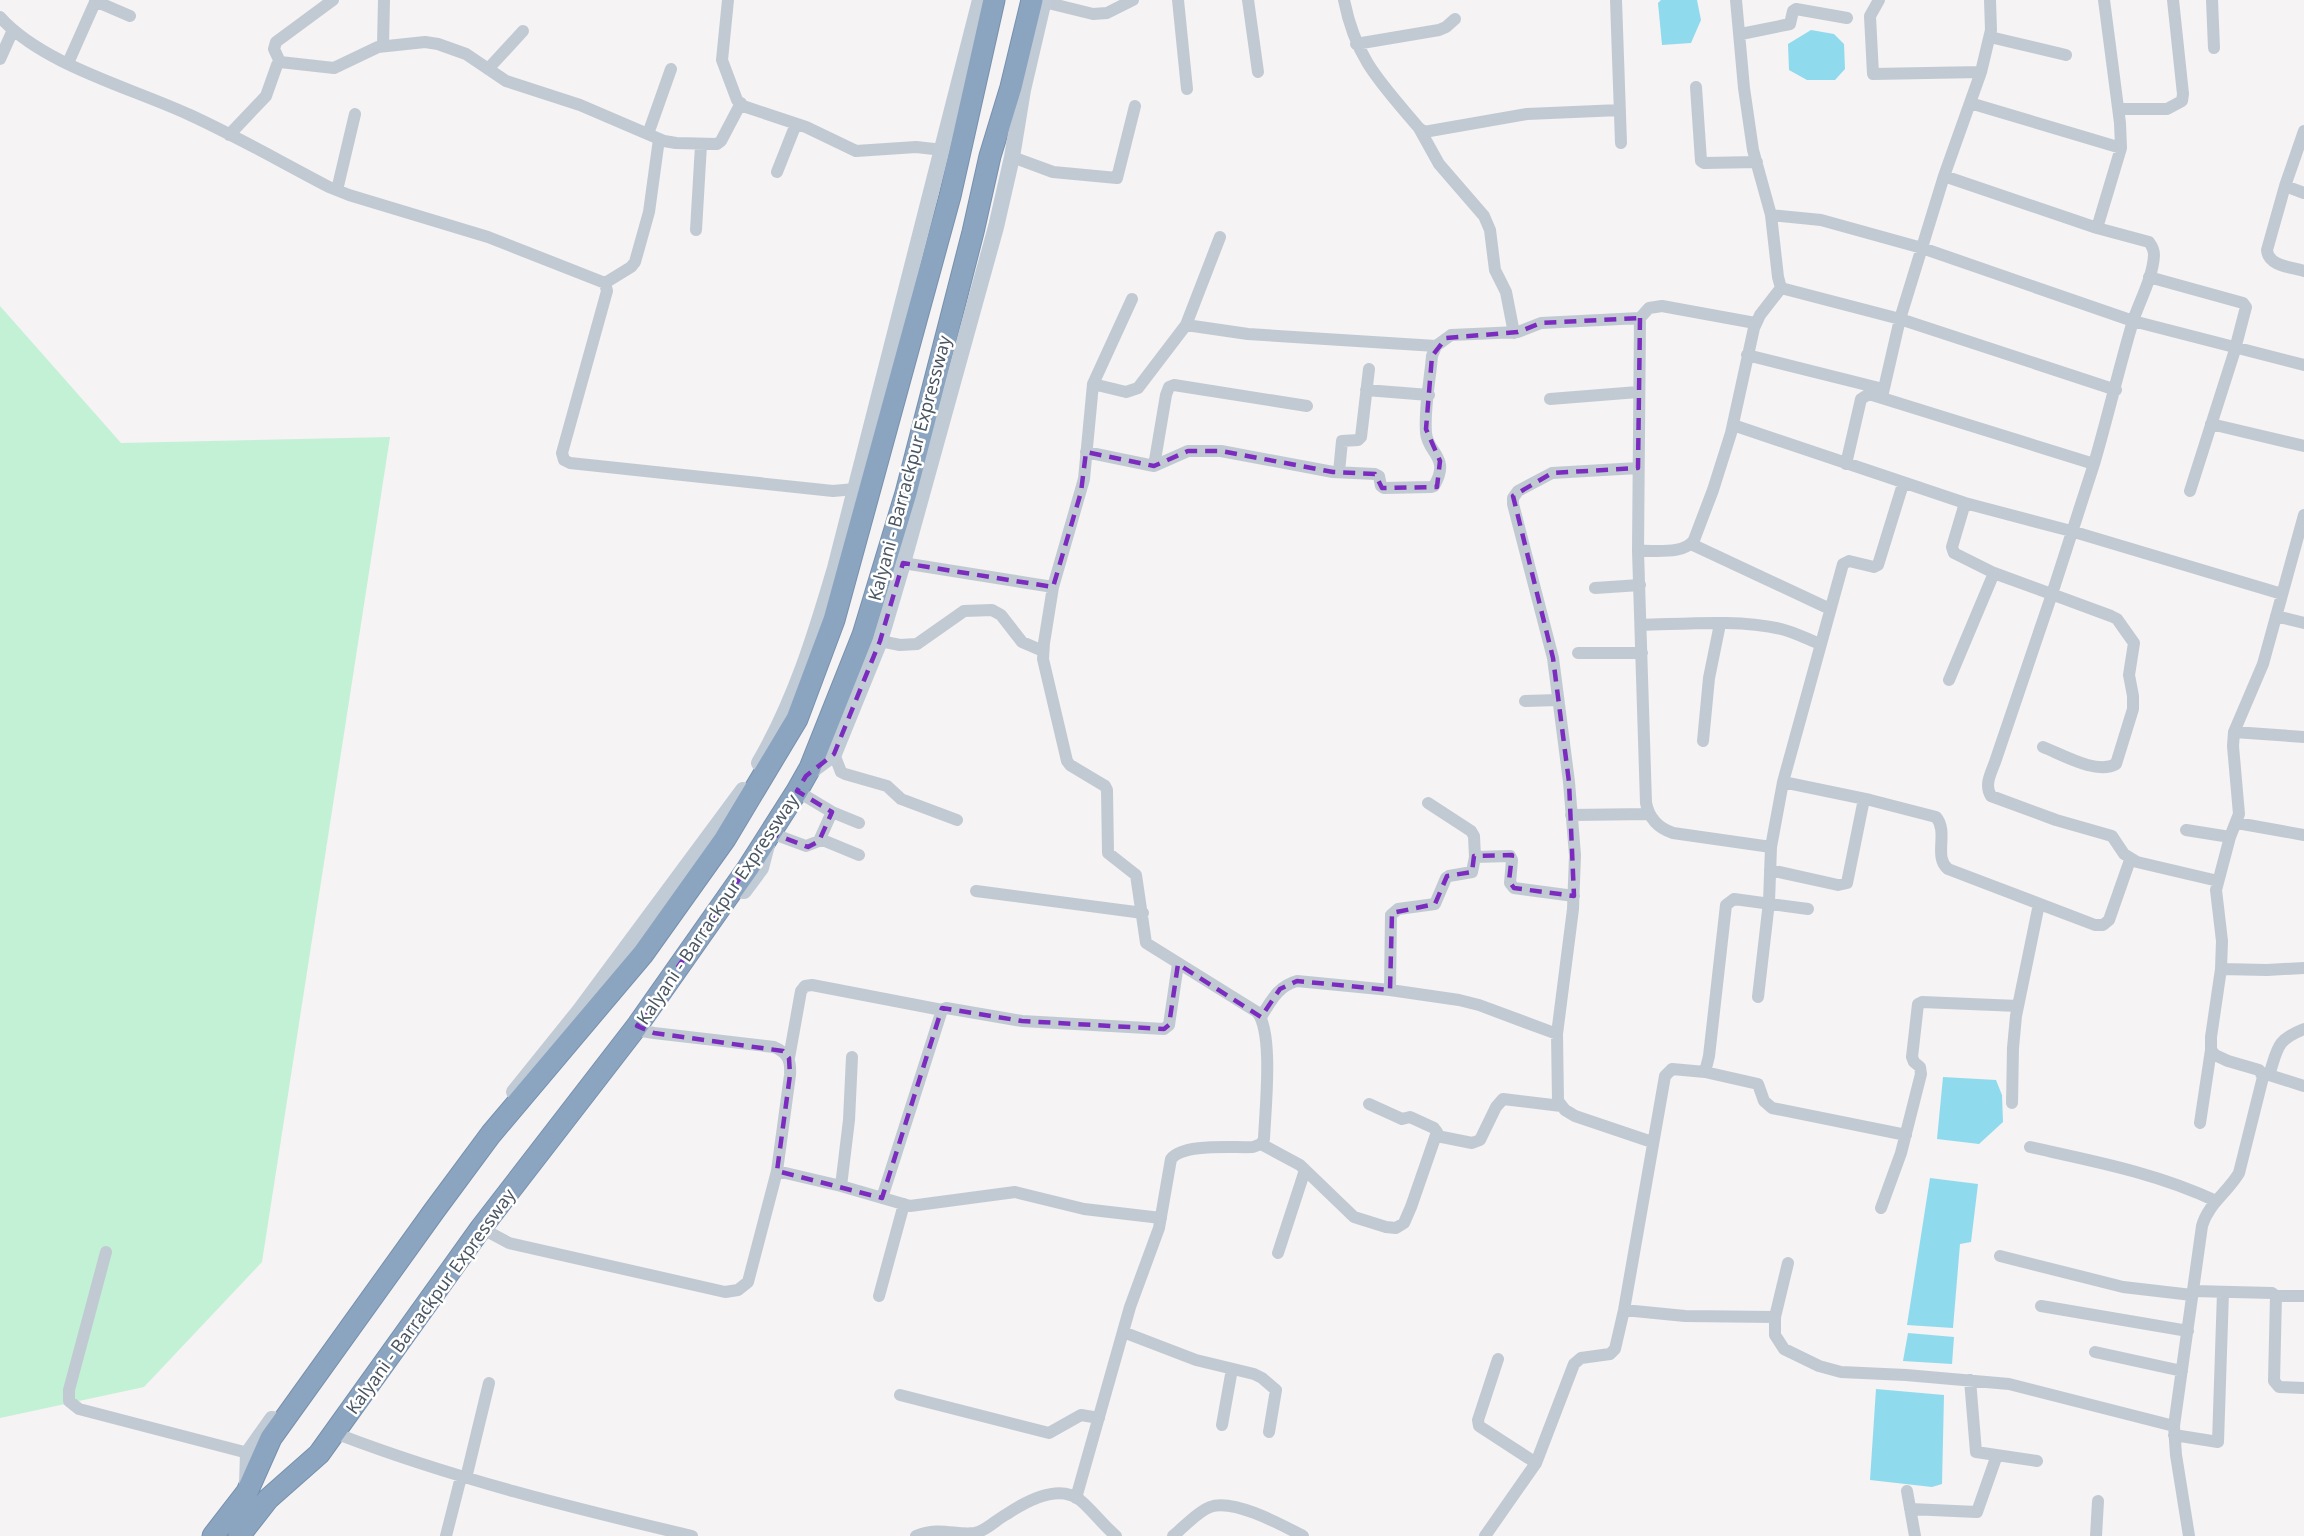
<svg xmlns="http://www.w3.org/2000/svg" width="2304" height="1536" font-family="'Noto Sans',sans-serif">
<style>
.green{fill:#c3f1d5}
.water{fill:#90daee}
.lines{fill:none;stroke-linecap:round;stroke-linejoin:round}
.highway-casing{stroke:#7690ad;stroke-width:23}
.street{stroke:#c1cad2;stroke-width:12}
.secondary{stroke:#c1cbd6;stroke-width:16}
.highway{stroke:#8ba5c1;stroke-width:21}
.marked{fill:none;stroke:#7b2cbf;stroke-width:4.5;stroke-dasharray:12 8;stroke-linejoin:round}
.labels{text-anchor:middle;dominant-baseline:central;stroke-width:5;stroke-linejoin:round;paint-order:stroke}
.street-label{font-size:18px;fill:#4a5661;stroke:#fff}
</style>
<rect width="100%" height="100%" fill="#f5f3f3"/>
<path class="green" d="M0 306 121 443 390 437 262 1262 144 1387 0 1418Z"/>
<path class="water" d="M1661 0H1697L1701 20 1691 43 1662 45 1658 3Z
M1811 30 1834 34 1844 44 1845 69 1835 80H1807L1789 70 1788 44Z
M1943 1077 1996 1080 2002 1095 2003 1122 1979 1144 1937 1139Z
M1930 1178 1978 1184 1971 1242 1960 1244 1953 1328 1907 1325Z
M1908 1333 1954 1337 1952 1364 1903 1361Z
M1876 1389 1944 1395 1942 1484 1932 1487 1870 1480Z"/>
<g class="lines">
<g class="highway-casing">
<path id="highway" d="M213 1536 247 1492 271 1438 434 1211 491 1134 643 954 725 839 797 719 834 620 950 196 994 0
M239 1536 268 1499 319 1454 481 1228 637 1026 748 868 797 791 810 768 863 635 906 493 973 232 990 156 1011 87 1032 0"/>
</g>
<path class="street" d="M728 0 722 60 737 100 743 106 806 127 856 151 916 147 943 150
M1178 0 1187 89
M1248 0 1258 72
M1344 0C1356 60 1381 83 1419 128L1424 132 1527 114 1620 110
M1616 0 1621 143
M1736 0 1744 88 1753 150 1771 215 1778 277 1781 288 1900 319 2116 390
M1879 0 1870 16 1873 74 1981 72
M2212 0 2214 48
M95 1 130 16
M1044 2 1093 14 1107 13 1133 0
M0 17C43 65 132 88 190 115 238 137 283 163 329 187L349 195 488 237 605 283 607 291 562 453 564 460 570 463 833 491 855 489
M1741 34 1790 24 1793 11 1796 9 1847 18
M1990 37 2066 55
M1356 44 1439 30 1446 27 1455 19
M383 46 384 0
M0 59 13 30
M280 62 274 49 276 42 333 0
M68 63 96 0
M488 69 523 31
M1696 87 1701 161 1704 163 1757 162
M1970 103 2121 148
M2119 109H2167L2182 101 2183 94 2173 0
M1419 128 1439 164 1484 216 1490 230 1495 270 1506 292 1514 333
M2304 131 2285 186 2267 250C2268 266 2291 267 2304 271
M648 134 671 69
M229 135 266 96 277 65 280 62 334 68 378 47 425 42 438 44 466 54 506 81 580 105 664 141 676 143 717 144 721 141 741 103
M1012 157 1053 172 1117 178 1135 106
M777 172 796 124
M1944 176 2097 228 2149 242C2152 246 2154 250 2154 255 2153 277 2140 300 2133 321 2119 368 2108 416 2094 464
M2285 186 2304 193
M337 190 355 114
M1771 215 1821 220 1922 248 2133 321 2304 365
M2097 228 2121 148 2120 123 2104 0
M696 230 701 145
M2149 277 2243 303 2246 307 2234 353 2190 491
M605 283 631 267 635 262 649 212 659 139
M1755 323 1662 306 1649 308 1640 318 1638 551 1646 803C1649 818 1658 828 1673 833L1771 847
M1186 325 1248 334 1436 346
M1747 355 1883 389
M1093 384 1126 392 1138 388 1186 325 1220 237
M1366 390 1429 395
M1882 397 1900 319 1944 176 1981 72 1991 30 1990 0
M1550 399 1638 392
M2211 424 2304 446
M1733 425 1965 503 2071 531 2282 594
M1086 452 1154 466 1188 451H1221L1333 472 1375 474 1379 476 1381 486 1384 488 1431 487 1434 486C1451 457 1428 454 1426 433 1424 408 1430 381 1432 356L1436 346 1451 335 1518 332 1541 323 1640 318
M1846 464 1861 399 1869 394 2094 464 2052 594 1995 762C1991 773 1984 785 1991 796L2056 820 2112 836 2124 854 2137 862 2218 881
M1154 466 1166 395 1169 387 1174 385 1307 406
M1638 468 1552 473 1518 491 1513 498V504L1553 658 1569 782 1575 855 1573 909 1557 1034 1558 1101 1565 1110 1575 1116 1652 1142
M1339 472 1342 441 1358 440 1361 437 1369 369
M1965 503 1952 547 1954 553 1994 573 2111 616 2117 619 2134 643 2129 675 2133 696V709L2116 764C2097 775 2063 755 2043 747
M1691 544 1830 609
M1638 551C1655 550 1684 555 1694 540L1713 490 1731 433 1754 328 1760 315 1781 288
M903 563 1053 587
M1595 588 1640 585
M2276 616 2304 623
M1641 625C1685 624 1738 619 1781 629 1794 632 1807 639 1820 644
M880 641 900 645 917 644 964 611 992 610 1001 615 1022 642 1043 651
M1578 653H1642
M1949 680 1994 573
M1525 701 1558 700
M2234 732 2304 737
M1703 741 1709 678 1720 624
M834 754 841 772 845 774 887 786 901 799 957 820
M1783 782 1870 800 1936 817C1949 832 1933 857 1948 869L2095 925H2103L2109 920 2130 860
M797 791 832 812 859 823
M1428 803 1471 831 1474 836 1475 857
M1571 815 1649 814
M2237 823 2304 835
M2186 830 2230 837
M771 833 806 846 819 841H825L859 855
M819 841 832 812
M1770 870 1838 885 1847 883 1864 799
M976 891 1143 913
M2221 969 2267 970 2304 968
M1390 990 1391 915 1398 909 1435 904 1446 878 1449 876 1472 872 1475 857 1510 856 1512 860 1510 883 1514 888 1574 896
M1758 997 1769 902 1771 847 1783 782 1843 564 1849 561 1874 567 1878 565 1903 484
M1261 1017C1271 1001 1278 986 1297 981L1390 990 1459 1000 1479 1005 1557 1034
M789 1058 801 991 805 986 812 985 942 1010
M1705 1072 1758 1084 1764 1101 1772 1108 1906 1135
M2263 1073 2304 1086
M2269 1075C2278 1048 2276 1040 2304 1029
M2012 1103 2013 1048 2016 1016 2039 904
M2200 1123 2211 1050
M1437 1136 1472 1143 1480 1140 1496 1107 1503 1099 1561 1106
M1261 1144 1300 1165 1354 1217 1386 1227 1396 1228 1404 1223 1411 1207 1437 1132 1434 1128 1410 1117 1402 1119 1369 1104
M2030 1147C2093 1161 2157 1173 2216 1201
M777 1171 841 1186 910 1206 1015 1192 1084 1209 1161 1218
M841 1186 849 1120 852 1057
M882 1198 942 1010 946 1008 1022 1021 1164 1029 1169 1025 1178 964
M1881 1208 1901 1153 1921 1074 1920 1067 1914 1062 1912 1057 1918 1004 1922 1002 2018 1006
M481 1228 509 1243 725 1292 738 1290 748 1282 777 1171 790 1075C791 1060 788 1053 774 1047L654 1033 642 1031 637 1026
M106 1252 69 1390V1401L79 1409 248 1453
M1278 1253 1305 1170
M2000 1256 2123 1287 2192 1295
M1788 1263 1775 1317V1335L1784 1349 1819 1366 1841 1372 1906 1375 2009 1384 2174 1426
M2193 1291 2272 1293 2276 1296 2274 1381 2279 1387 2304 1388
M879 1296 904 1204
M2276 1296H2304
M2041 1306 2188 1331
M1624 1310 1685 1316 1775 1317
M1123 1332 1196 1360 1254 1374 1262 1378 1276 1390 1269 1432
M2095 1352 2182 1371
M1498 1359 1478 1420 1479 1426 1536 1463
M1970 1380 1976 1452 2037 1461
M900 1395 1049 1433 1081 1415 1099 1418
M1222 1425 1232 1369
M340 1435C455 1479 573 1508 692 1536
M2174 1435 2218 1442 2223 1292
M466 1478 489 1383
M1907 1491 1915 1536
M1076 1498 1130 1307 1159 1228 1171 1159C1183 1143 1233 1148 1253 1147L1261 1144 1264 1139C1265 1111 1274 1032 1257 1012L1146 943 1136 875 1108 853 1107 790 1105 786 1070 765 1067 761 1043 659 1044 643 1053 587 1084 479 1093 384 1132 299
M1910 1509 1977 1512 1997 1455
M446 1536 461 1477
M916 1536C940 1526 956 1536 975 1533 986 1531 997 1519 1007 1514 1025 1502 1058 1483 1080 1500 1093 1511 1103 1525 1116 1536
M1173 1536C1184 1527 1197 1512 1210 1507 1233 1498 1282 1525 1303 1536
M1485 1536 1536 1463 1574 1364 1581 1358 1610 1354 1615 1349 1624 1310 1665 1076 1672 1069 1705 1072 1709 1056 1726 905 1734 899 1808 909
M2096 1536 2098 1501
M2189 1536 2176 1455 2174 1426 2202 1226C2208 1204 2228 1192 2239 1173L2263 1077 2259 1070 2228 1061 2215 1055 2211 1050V1037L2221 969 2222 941 2216 890 2230 837 2239 814 2233 746 2234 732 2263 664 2304 515"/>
<path class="secondary" d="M759 763C795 701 815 636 835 568L980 0
M807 774 834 754 880 641 903 563 996 227 1012 157 1023 90 1044 0
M744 891 761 868 767 845
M514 1092 580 1010 743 790
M247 1485 248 1453 272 1419"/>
<use href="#highway" class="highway"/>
</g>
<path class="marked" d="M1640 318 1638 468 1552 473 1513 496 1553 658 1569 782 1574 896 1514 888 1509 881 1512 855 1474 856 1472 872 1447 876 1435 904 1392 913 1390 990 1297 981 1280 989 1261 1017 1178 964 1169 1025 1164 1029 1022 1021 942 1008 882 1198 777 1171 790 1075 789 1058 783 1051 654 1033 637 1026 771 833 808 847 819 841 832 812 797 791 806 776 834 754 880 641 903 563 1053 587 1081 492 1086 452 1154 466 1188 451H1221L1333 472 1375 474 1382 488 1437 487 1440 461 1426 429 1432 356 1446 338 1518 332 1541 323Z"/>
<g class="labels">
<g class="street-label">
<text transform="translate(909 468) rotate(-75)">Kalyani - Barrackpur Expressway</text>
<text transform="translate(717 909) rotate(-56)">Kalyani - Barrackpur Expressway</text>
<text transform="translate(430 1301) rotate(-54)">Kalyani - Barrackpur Expressway</text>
</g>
</g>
</svg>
